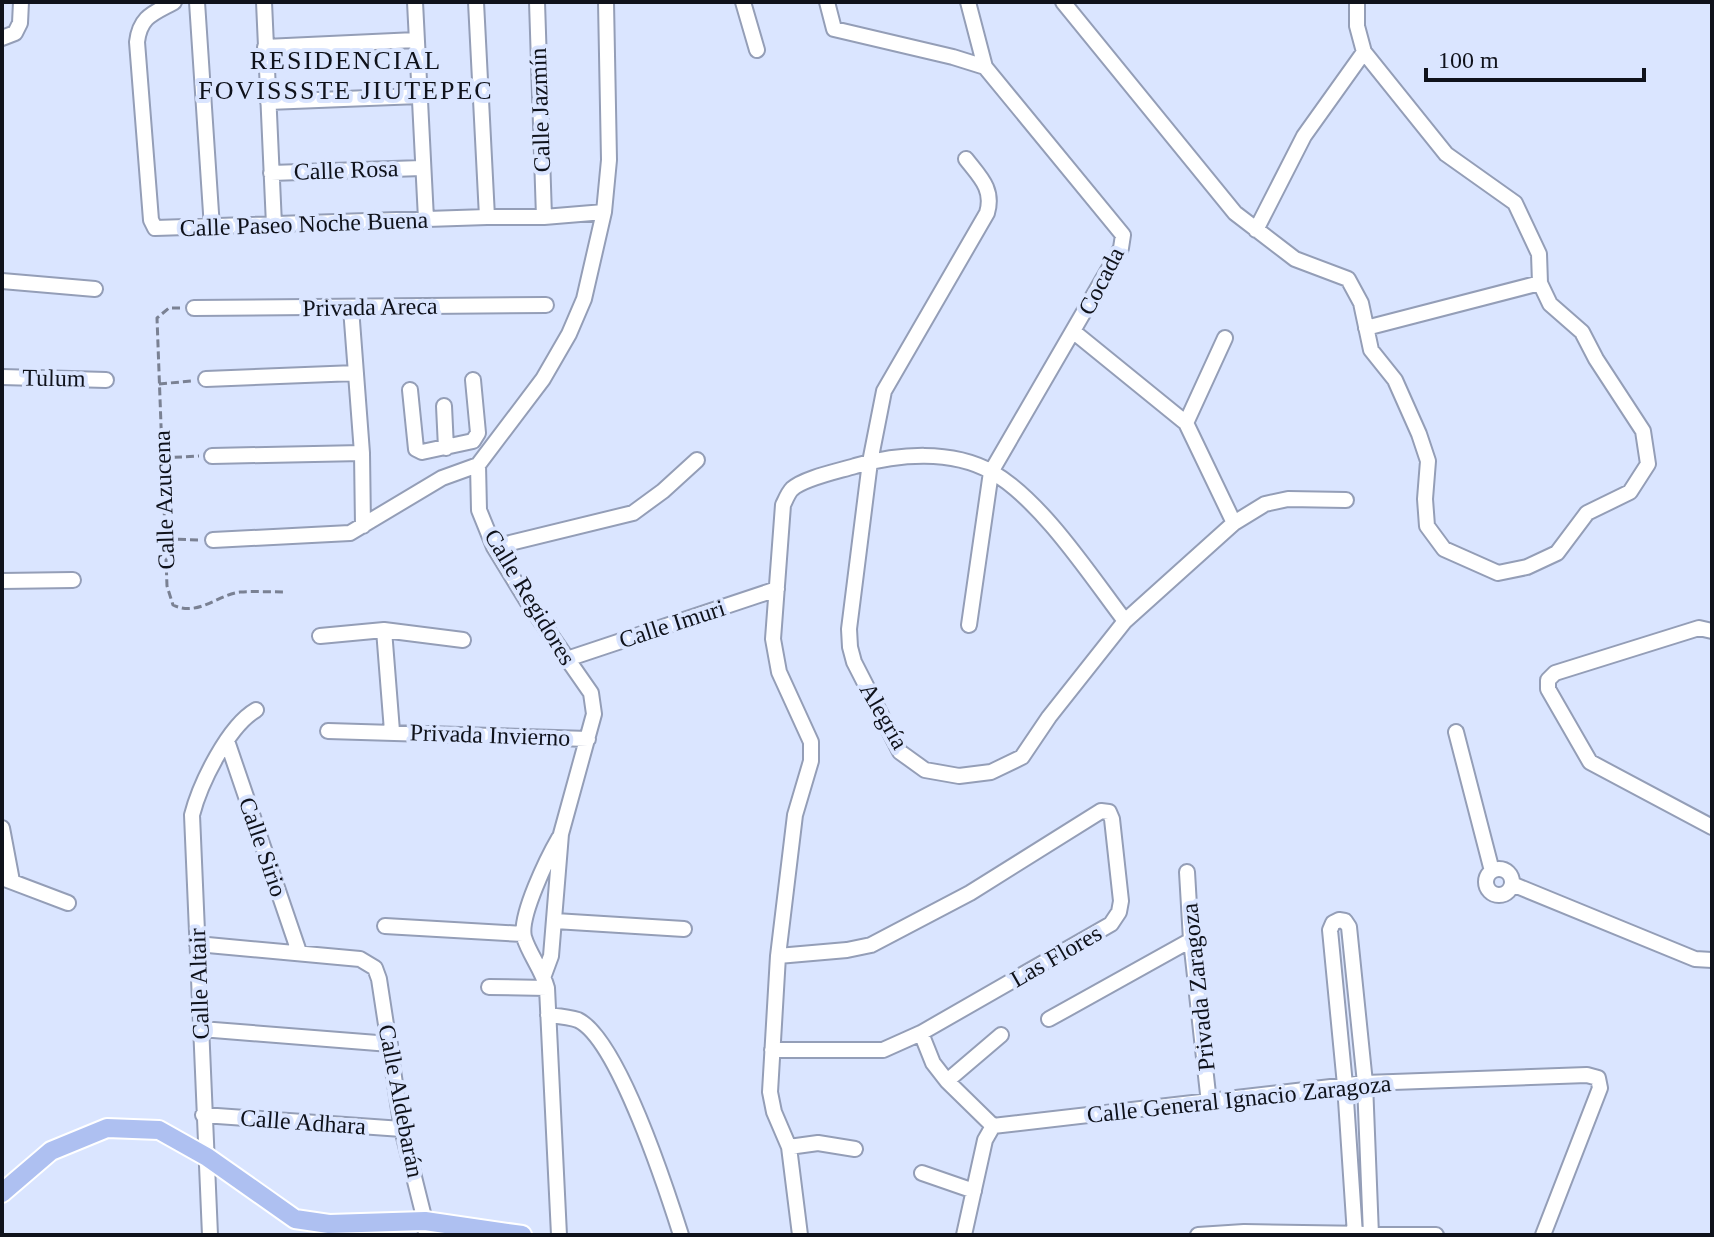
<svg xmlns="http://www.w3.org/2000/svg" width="1714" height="1237" font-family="Georgia,serif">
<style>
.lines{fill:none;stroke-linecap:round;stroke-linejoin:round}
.minor-casing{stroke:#949eb7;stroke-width:18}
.major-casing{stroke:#fff;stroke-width:22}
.path{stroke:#7a8193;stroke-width:3;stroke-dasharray:8 4;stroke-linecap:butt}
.minor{stroke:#fff;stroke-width:14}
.major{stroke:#aec0f1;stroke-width:18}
.labels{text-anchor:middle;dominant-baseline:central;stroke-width:8;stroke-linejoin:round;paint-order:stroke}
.street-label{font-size:24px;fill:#0f121b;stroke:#dae5ff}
.neighbourhood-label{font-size:26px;letter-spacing:2px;fill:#0f121b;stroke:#dae5ff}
</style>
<rect width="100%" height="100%" fill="#dae5ff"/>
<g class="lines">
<g class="minor-casing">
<path id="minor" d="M174 2C154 13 140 16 137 42L151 220 155 228 487 217H544L604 212
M197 2 212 228
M264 2 274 225
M415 2 426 219
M476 2 487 217
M537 2 544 217
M743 2 757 50
M827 2 834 29 953 57 985 67
M968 2 985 67 1123 235 1121 248 991 472 969 625
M1063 2 1235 213 1295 259 1348 279 1361 303 1371 350 1395 380 1419 434 1428 461 1425 499 1427 526 1444 549 1498 573 1527 567 1557 553 1587 513 1630 492 1648 464 1643 431 1596 359 1582 332 1550 304 1540 283 1539 254 1515 203 1446 154 1364 52
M2 38 15 33 20 23 21 2
M265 47 416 40
M268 102 419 96
M966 159C980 177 994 189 987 213L884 391 870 462 849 629 850 647 854 662 900 752 925 770 959 776 991 772 1022 757 1049 717 1125 621 1234 523 1265 504 1288 499 1346 500
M271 173 422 168
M1256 230 1304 136 1364 52 1357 26V2
M2 281 95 289
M194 308 546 305
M351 308 362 453 363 526
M1366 328 1540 283
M1074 332 1186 423 1234 523
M2 377 106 380
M206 379 356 373
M410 390 416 449 422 452 473 441 478 433 473 380
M444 406 446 448
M1186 423 1225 338
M212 456 362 453
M213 540 350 533 442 478 478 465
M494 547 633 513 663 491 697 460
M2 581 73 580
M384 630 392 731
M1712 631 1699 628 1555 673 1548 680V689L1590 762 1712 827
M320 636 384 630 463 640
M567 659 777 589
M328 731 588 739
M1456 732 1492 871
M227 741 299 952
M2 828 12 881
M1486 882a13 13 0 1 1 26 0a13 13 0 1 1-26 0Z
M1187 872 1191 940 1209 1103
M2 878 68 903
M1512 884 1695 959 1712 960
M555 921 684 929
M385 926 523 934
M197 944 360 959 375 968 379 979 402 1129 425 1221 426 1235
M544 975 551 956 561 834 594 714 591 693 527 601 494 547 479 510 478 465 543 379 569 334 584 299 604 212 609 160 606 2
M489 987 547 988
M548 1015C557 1016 569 1017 578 1020 618 1039 667 1191 681 1235
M1049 1019 1191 940
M201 1029 390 1044
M921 1033 933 1063 947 1081 993 1126
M772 1050H883L921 1033 1111 924 1119 912 1121 901 1112 819 1109 812 1101 811 970 893 871 945 847 950 778 956
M947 1081 1001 1035
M203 1115 402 1129
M993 1126 1365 1083 1587 1075 1598 1078 1600 1088 1543 1235
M789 1147 818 1143 855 1149
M922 1173 974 1191
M210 1235 192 815C200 784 228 726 256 710
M559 1235 547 988C542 969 529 954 524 937 519 916 548 857 559 838
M800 1235 789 1147 774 1112 770 1092 778 956 795 815 811 761V742L779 672 773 639 783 505C785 501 788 493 792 489 804 478 839 471 855 466 898 454 951 449 992 472 1042 501 1090 575 1125 621
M964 1235 985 1140 993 1126
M1198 1235 1244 1232 1436 1235
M1355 1235 1345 1085 1330 930 1333 923 1339 920 1345 921 1349 927 1365 1083 1371 1235"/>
</g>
<g class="major-casing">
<path id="major" d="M2 1193 51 1151 107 1128 159 1130 207 1157 295 1219 329 1224 425 1221 522 1235"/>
</g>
<path class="path" d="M180 308H169L157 318 167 586 173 605C198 617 217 595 240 592 255 591 271 592 286 592
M159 384 191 381
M162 458 199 456
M166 539 202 540"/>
<use href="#minor" class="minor"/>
<use href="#major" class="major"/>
</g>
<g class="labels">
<g class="street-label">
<text transform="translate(540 110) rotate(-92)">Calle Jazmín</text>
<text transform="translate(346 170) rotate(-2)">Calle Rosa</text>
<text transform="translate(304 224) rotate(-2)">Calle Paseo Noche Buena</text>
<text transform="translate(1101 281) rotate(-63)">Cocada</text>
<text transform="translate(370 307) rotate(-1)">Privada Areca</text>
<text transform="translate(54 378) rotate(1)">Tulum</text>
<text transform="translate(164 500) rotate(-92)">Calle Azucena</text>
<text transform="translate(530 597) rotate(59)">Calle Regidores</text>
<text transform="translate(672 624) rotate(-18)">Calle Imuri</text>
<text transform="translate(884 716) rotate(60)">Alegría</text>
<text transform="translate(490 735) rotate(2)">Privada Invierno</text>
<text transform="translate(263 847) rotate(71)">Calle Sirio</text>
<text transform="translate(1056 956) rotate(-30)">Las Flores</text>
<text transform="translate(199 984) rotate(-92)">Calle Altair</text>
<text transform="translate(1198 987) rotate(-96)">Privada Zaragoza</text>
<text transform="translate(1239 1099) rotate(-6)">Calle General Ignacio Zaragoza</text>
<text transform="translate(401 1101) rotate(79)">Calle Aldebarán</text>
<text transform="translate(303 1122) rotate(4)">Calle Adhara</text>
</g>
<g class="neighbourhood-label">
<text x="346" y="60">RESIDENCIAL<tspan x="346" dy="30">FOVISSSTE JIUTEPEC</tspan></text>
</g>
</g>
<rect width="1714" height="1237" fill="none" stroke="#0f121b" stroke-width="8"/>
<path d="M1426 68v12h218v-12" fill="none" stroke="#0f121b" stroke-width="4"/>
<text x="1438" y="68" font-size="24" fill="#0f121b" stroke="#dae5ff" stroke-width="6" paint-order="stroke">100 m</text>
</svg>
